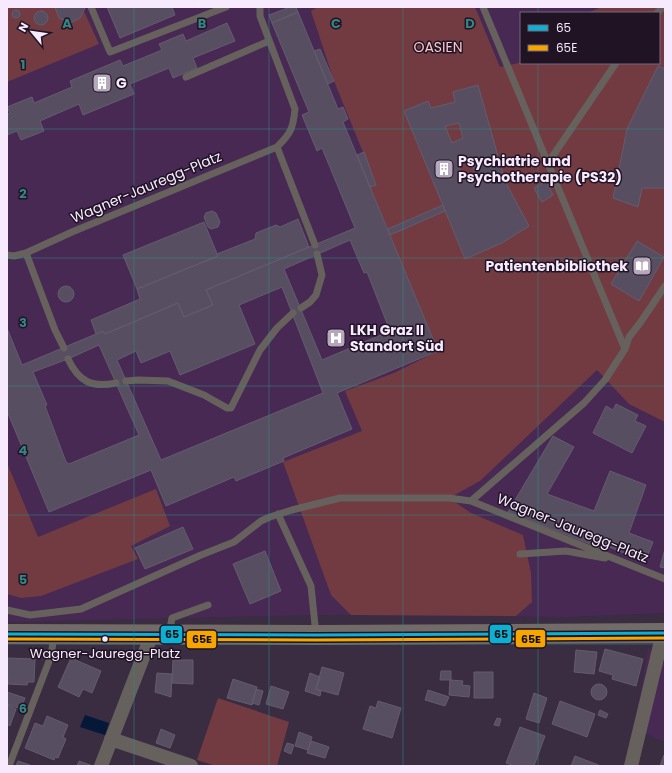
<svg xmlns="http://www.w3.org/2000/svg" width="672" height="773" font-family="Poppins,sans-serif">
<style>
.built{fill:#472953;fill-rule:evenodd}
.green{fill:#723b42}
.water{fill:#051837}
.building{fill:#574f61;stroke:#645c6e;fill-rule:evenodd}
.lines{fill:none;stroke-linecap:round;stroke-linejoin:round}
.service{stroke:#67615e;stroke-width:7}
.minor{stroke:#67615e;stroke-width:14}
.secondary{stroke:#726b67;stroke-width:20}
.bus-1-casing{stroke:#1f1324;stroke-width:6}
.bus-2-casing{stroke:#1f1324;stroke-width:6}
.bus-1{stroke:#0dafd3;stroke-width:3}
.bus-2{stroke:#f7a600;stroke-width:3}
.grid{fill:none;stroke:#328784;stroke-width:1;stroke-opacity:0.55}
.bus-dot{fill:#f7eafe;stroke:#1f1324;stroke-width:1.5}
.labels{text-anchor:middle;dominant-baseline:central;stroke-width:3;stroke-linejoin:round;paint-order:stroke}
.bus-label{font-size:13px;fill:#f7eafe;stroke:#1f1324}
.park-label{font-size:14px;fill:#fac7c9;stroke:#1f1324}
.poi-label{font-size:14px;font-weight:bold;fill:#f7eafe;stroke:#1f1324;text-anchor:start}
.street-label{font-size:14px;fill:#f7eafe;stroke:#1f1324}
.grid-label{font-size:13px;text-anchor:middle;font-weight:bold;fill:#328784;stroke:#1f1324;stroke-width:3;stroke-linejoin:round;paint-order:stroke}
.line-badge{stroke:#1f1324;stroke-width:1.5}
.pale-badge-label{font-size:11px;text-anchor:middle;font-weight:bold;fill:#111}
</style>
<rect width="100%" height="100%" fill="#3a2c41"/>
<path class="built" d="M7 7H665V613L566 617 315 615 7 622ZM521 13H659V63H521Z
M648 647 665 665V742L634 729Z"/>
<path class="green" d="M7 7H82L99 44 7 82Z
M318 7H475L500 67 519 63 521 61V63H659V13H587L602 7H665V422L629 404 597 370 480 481 449 498 471 513 523 535 531 573 532 602 516 616 351 615 331 595 283 462 362 431 345 391 394 373 438 351 370 187 376 184 334 81 311 11Z
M7 463 38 537 156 489 170 526 131 546 138 559 41 596 21 598 7 594Z
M218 698 289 722 277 766H216L197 760Z"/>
<path class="water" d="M85 715 109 723 105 735 80 727Z"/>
<path class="building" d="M55 7H84L85 8 80 18 70 23 59 18Z
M107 7H172L175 15 120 38Z
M290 7H296L298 12 272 23 269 15Z
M12 14a4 4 0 1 1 8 0a4 4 0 1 1-8 0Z
M34 18a7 7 0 1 1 14 0a7 7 0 1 1-14 0Z
M298 12 338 109 343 107 348 119 343 122 438 351 337 393 352 429 283 458 284 461 236 481 234 477 166 506 151 470 49 512 7 411V328L22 365 96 334 103 331 105 334 178 303 184 317 213 305 206 290 355 228 322 148 317 151 302 115 309 112 272 23ZM350 240 364 273 367 272 390 331 322 360 284 269ZM282 287 323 393 161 460 117 360 136 351 141 363 170 351 180 375 255 344 239 305ZM99 345 139 435 69 464 66 462 45 406 47 405 33 372 68 359Z
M227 23 235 41 193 58 197 68 173 78 169 68 130 84 134 94 83 115 79 104 40 121 44 131 21 140 17 131 7 135V114L10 113 7 107 32 97 34 103 72 87 70 81 120 60 123 66 162 50 159 44 183 34 186 41Z
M320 49 334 81 328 84 314 51Z
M658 66 665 69V188H642L638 207 613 198 627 129Z
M478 85 505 181 529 226 502 243 465 259 404 111 428 101 431 108 455 102 453 92ZM459 123 463 138 452 143 445 126ZM471 158 475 174 464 179 458 164Z
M364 152 376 185 370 187 357 155Z
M546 181 553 195 542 202 534 188Z
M443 205 445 211 390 235 388 229Z
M212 211 216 213 220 222 218 227 211 229 208 227 204 217 206 213Z
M298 219 309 247 206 290 213 305 184 317 178 303 105 334 103 331 96 334 91 320 140 299 137 289 218 256 217 254 255 239 256 233 276 225 280 227Z
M204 222 218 256 137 289 123 255Z
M637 241 664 257 639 301 611 284Z
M58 294a8 8 0 1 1 16 0a8 8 0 1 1-16 0Z
M616 404 638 415 635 421 646 426 632 453 593 433 606 406 613 410Z
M553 436 574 447 547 494 594 511 610 471 646 485 629 533 653 542 645 562 607 546 603 549 508 512Z
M183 527 193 549 145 569 135 548Z
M665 549V568L660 567Z
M265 551 281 591 250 604 233 564Z
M605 649 643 659 636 686 612 679 613 675 599 671Z
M576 650 597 652 594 674 574 672Z
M7 658 35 659 34 682H28L27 685 8 684Z
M71 658 101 671 92 693 83 689 79 697 58 687Z
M173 660H193V684L172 683Z
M322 667 344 673 338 695 316 689Z
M441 671H451V680H440Z
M474 672H493V698H474Z
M157 673 172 674 171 697 155 692Z
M310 673 320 677 316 689 321 691 320 696 305 691Z
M233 679 257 687 252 705 227 698Z
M450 680 463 681 462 685 470 686 469 697 449 695Z
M591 692a8 8 0 1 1 16 0a8 8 0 1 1-16 0Z
M271 686 289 692 283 709 266 704Z
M256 689 263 691 259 705 252 703Z
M428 690 449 697 445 706 425 700Z
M7 692 25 698 21 709 7 704Z
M534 693 547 698 539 723 526 719Z
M378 701 401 708 392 738 363 729 370 706 376 708Z
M560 701 595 714 587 737 552 724Z
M7 705 16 709 10 726 7 724Z
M600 710 608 714 606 718 598 715Z
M47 716 68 725 63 737 66 739 58 758 55 757 54 760 25 748 35 723 43 726Z
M497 718 501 719 499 726 494 725Z
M520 727 545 736 534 766H515L506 763Z
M161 729 175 735 170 748 156 743Z
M299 732 312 737 308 750 295 746Z
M311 741 329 747 325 758 307 753Z
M287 743 294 745 291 754 284 751Z
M664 755 665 766H660Z
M575 756 601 766H571Z
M18 761 30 765V766H16Z
M79 761 93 766H77Z"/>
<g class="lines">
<path class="service" d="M91 7 110 52 226 7
M483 7 625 349
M657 13 663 7
M186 77 269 41
M277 147 315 245
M548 163 616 63
M26 253 55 330 64 348
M7 255 14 256 26 253 72 232 277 147C291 133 293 129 295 109L260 16V7
M301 308 310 302 316 295 322 275 317 254
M68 359C79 382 92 388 116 383
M126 381 138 380 168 381 204 395 227 408H231L260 350 277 328 293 313
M471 501 584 403 605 380 625 349 629 337 640 323 665 286
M278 514 311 586 316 635
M520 554 566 551 605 558
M7 610 30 615 81 609 201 555 234 542 261 521 270 517 292 510 340 498H449L471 501 665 579
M169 634 172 618 208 605
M9 766 51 656 54 635"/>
<path class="minor" d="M111 739 191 766
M101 766 152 634
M631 766 663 633"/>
<path class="secondary" d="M7 634 316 635 665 633"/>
<g class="bus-1-casing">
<path id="bus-1" d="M7 634 316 635 665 633"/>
</g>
<g class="bus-2-casing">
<path id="bus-2" d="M7 639 316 640 665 638"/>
</g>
<use href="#bus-1" class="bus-1"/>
<use href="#bus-2" class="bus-2"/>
</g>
<path class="grid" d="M134 7V766M269 7V766M403 7V766M538 7V13M538 63V766M7 129H665M7 258H665M7 386H665M7 515H665M7 644H665"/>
<defs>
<g id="building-square" transform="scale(1)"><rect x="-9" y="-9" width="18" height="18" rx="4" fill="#b5a8bc" stroke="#1f1324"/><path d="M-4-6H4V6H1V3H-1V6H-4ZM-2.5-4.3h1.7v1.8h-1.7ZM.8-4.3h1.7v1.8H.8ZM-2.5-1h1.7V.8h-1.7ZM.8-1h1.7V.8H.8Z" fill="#fff"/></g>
<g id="library-square" transform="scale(1)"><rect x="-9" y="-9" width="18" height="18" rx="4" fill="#b5a8bc" stroke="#1f1324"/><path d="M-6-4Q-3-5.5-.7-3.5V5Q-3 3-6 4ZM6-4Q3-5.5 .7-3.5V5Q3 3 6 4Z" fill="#fff"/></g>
<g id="hospital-square" transform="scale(1)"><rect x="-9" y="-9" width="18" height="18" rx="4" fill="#b5a8bc" stroke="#1f1324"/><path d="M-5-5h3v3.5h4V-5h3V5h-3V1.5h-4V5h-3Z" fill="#fff"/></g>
</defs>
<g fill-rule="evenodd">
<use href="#building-square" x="102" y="83"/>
<use href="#building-square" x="444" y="169"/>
<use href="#library-square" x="642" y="266"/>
<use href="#hospital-square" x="336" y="338"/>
</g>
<circle class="bus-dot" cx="105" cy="639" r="3.5"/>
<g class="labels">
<g class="bus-label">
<text x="105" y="653">Wagner-Jauregg-Platz</text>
</g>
<g class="park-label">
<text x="438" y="47">OASIEN</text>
</g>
<g class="poi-label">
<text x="116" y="83">G</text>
<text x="458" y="161">Psychiatrie und<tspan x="458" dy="16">Psychotherapie (PS32)</tspan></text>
<text x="628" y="266" text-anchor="end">Patientenbibliothek</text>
<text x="350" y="330">LKH Graz II<tspan x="350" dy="16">Standort Süd</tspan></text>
</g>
<g class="street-label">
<text transform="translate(146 187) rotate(-23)">Wagner-Jauregg-Platz</text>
<text transform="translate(573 528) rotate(22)">Wagner-Jauregg-Platz</text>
</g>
</g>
<g class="grid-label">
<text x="67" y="28">A</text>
<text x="202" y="28">B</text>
<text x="336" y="28">C</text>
<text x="470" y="28">D</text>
<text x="23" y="69">1</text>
<text x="23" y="198">2</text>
<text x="23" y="327">3</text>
<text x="23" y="455">4</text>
<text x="23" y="584">5</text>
<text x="23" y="713">6</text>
</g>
<g class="line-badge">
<rect x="489" y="624" width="23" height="20" rx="4" fill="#0dafd3"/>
<rect x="160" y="625" width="23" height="19" rx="4" fill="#0dafd3"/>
<rect x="515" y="629" width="31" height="19" rx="4" fill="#f7a600"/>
<rect x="186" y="630" width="31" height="19" rx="4" fill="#f7a600"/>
</g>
<g class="pale-badge-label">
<text x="501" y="638">65</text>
<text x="172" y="638">65</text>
<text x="531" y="643">65E</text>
<text x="202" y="643">65E</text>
</g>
<rect width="672" height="773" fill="none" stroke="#f7eafe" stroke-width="16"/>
<rect x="520" y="12" width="140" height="52" fill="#1f1324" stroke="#75697b"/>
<rect x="528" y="25" width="20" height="6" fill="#0dafd3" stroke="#75697b"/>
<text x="556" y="32" font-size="12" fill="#f7eafe">65</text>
<rect x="528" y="45" width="20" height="6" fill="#f7a600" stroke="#75697b"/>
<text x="556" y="52" font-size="12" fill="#f7eafe">65E</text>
<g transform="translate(32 32) rotate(299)" stroke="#1f1324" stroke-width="3" paint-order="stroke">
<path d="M0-3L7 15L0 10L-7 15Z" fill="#f7eafe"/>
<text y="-6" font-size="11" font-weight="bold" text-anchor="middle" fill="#f7eafe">N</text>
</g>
</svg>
